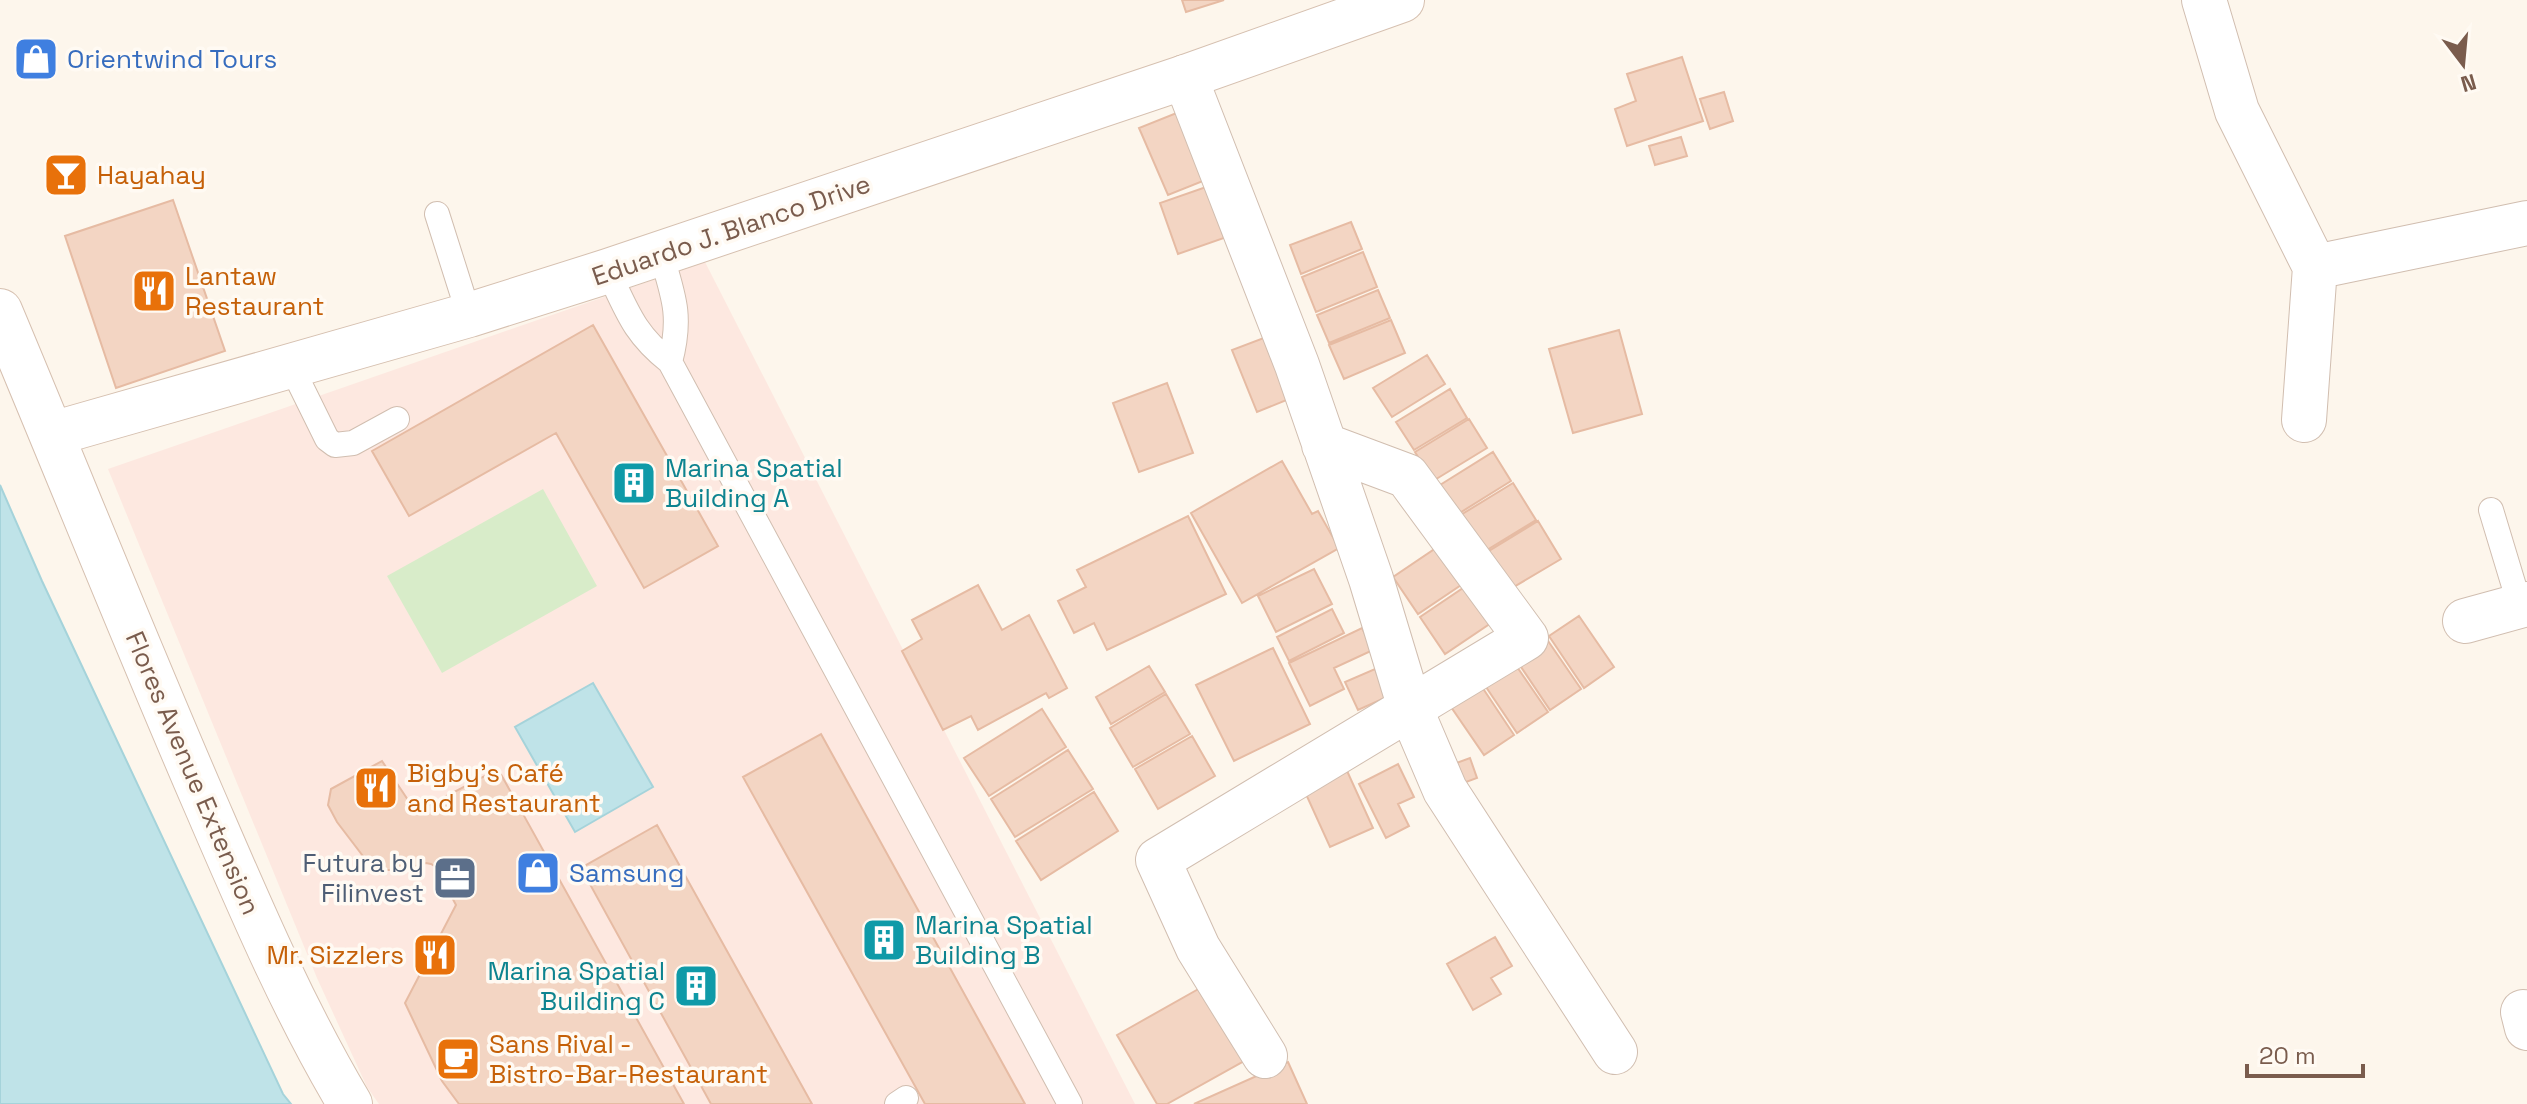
<svg xmlns="http://www.w3.org/2000/svg" width="2527" height="1104" font-family="'Space Grotesk',sans-serif">
<style>
.commercial{fill:#fde8e0}
.green{fill:#d8ecc9}
.water{fill:#bfe3e8;stroke:#a5d3da;stroke-width:2}
.building{fill:#f3d5c3;stroke:#e6bba3;stroke-width:2}
.lines{fill:none;stroke-linecap:round;stroke-linejoin:round}
.lane-casing{stroke:#d1beb0;stroke-width:26}
.street-casing{stroke:#d1beb0;stroke-width:46}
.secondary-casing{stroke:#d6c0b0;stroke-width:46}
.lane{stroke:#fff;stroke-width:24}
.street{stroke:#fff;stroke-width:44}
.secondary{stroke:#fff;stroke-width:44}
.labels{text-anchor:middle;dominant-baseline:central;stroke-width:7;stroke-linejoin:round;paint-order:stroke}
.shop-label{font-size:26px;fill:#366cbe;stroke:#fffaf3;text-anchor:start}
.food-label{font-size:26px;fill:#c56008;stroke:#fffaf3;text-anchor:start}
.street-label{font-size:26px;fill:#7a5c4d;stroke:#fffaf3}
.culture-label{font-size:26px;fill:#0d838f;stroke:#fffaf3;text-anchor:start}
.service-label{font-size:26px;fill:#4e5e75;stroke:#fffaf3;text-anchor:end}
</style>
<rect width="100%" height="100%" fill="#fdf6ec"/>
<path class="commercial" d="M705 262 1135 1104H379L367 1087 317 978 108 469Z"/>
<path class="green" d="M543 489 597 586 442 673 387 576Z"/>
<path class="water" d="M0 485 42 581 283 1094 291 1104H0Z
M593 683 653 787 575 832 515 727Z"/>
<path class="building" d="M1182 0H1224L1186 12Z
M1682 57 1703 121 1627 146 1615 109 1636 101 1627 74Z
M1724 92 1733 121 1710 129 1700 99Z
M1179 112 1208 179 1168 195 1139 128Z
M1681 137 1687 156 1655 165 1649 146Z
M1206 187 1224 238 1178 254 1160 203Z
M173 200 225 351 116 388 65 236Z
M1351 222 1362 249 1301 274 1290 245Z
M1363 252 1377 287 1316 312 1302 277Z
M1378 290 1390 318 1329 343 1317 315Z
M1391 320 1405 353 1344 379 1329 345Z
M593 325 718 546 644 588 556 433 409 516 372 451Z
M1619 330 1642 414 1573 433 1549 349Z
M1269 336 1294 397 1257 412 1232 350Z
M1427 355 1445 384 1392 417 1373 388Z
M1167 383 1193 453 1139 472 1113 403Z
M1450 389 1467 418 1414 450 1396 422Z
M1469 419 1487 448 1433 481 1415 452Z
M1493 452 1511 481 1458 514 1440 485Z
M1282 461 1312 514 1318 511 1339 548 1242 603 1191 513Z
M1513 483 1536 520 1482 553 1459 516Z
M1188 516 1226 594 1107 650 1094 623 1074 633 1058 601 1086 587 1077 570Z
M1538 521 1561 559 1507 591 1484 554Z
M1445 542 1470 579 1418 614 1393 577Z
M1314 569 1332 604 1276 632 1258 596Z
M1472 582 1497 619 1445 654 1420 617Z
M978 585 1002 630 1029 615 1067 688 1049 698 1046 693 978 730 971 716 943 730 902 651 922 639 912 620Z
M1332 609 1344 633 1289 661 1277 637Z
M1579 616 1614 667 1584 688 1549 636Z
M1362 628 1373 650 1334 668 1344 689 1310 706 1289 663Z
M1546 638 1581 689 1550 710 1515 658Z
M1273 648 1310 724 1234 761 1196 685Z
M1513 661 1548 712 1517 733 1482 681Z
M1149 666 1165 692 1111 724 1096 697Z
M1375 669 1387 697 1358 710 1345 682Z
M1480 684 1514 735 1484 755 1449 704Z
M1166 694 1190 734 1133 767 1110 728Z
M1042 709 1066 747 989 796 964 758Z
M821 734 1025 1104H925L743 777Z
M1192 736 1215 776 1158 809 1135 769Z
M1068 750 1093 789 1015 837 991 799Z
M1470 758 1477 778 1458 785 1451 765Z
M382 761 416 812 498 769 684 1104H459L442 1081 405 1003 456 905 436 867 431 864 426 863 401 870H380L366 860 337 822 328 805 331 789Z
M1343 762 1373 828 1330 847 1300 781Z
M1398 764 1414 797 1398 804 1409 826 1386 838 1359 784Z
M1094 792 1118 831 1041 880 1016 841Z
M657 825 812 1104H711L581 868Z
M1495 937 1512 966 1491 978 1501 994 1473 1010 1447 964Z
M1202 987 1244 1061 1167 1104H1157L1117 1035Z
M1288 1062 1307 1104H1194Z"/>
<g class="lines">
<g class="lane-casing">
<path id="lane" d="M437 214 469 315
M661 254C674 297 682 317 670 362
M608 271C627 311 634 334 670 362L1070 1104
M291 366 327 439 335 445 353 443 397 419
M2491 510 2520 606
M897 1104 906 1098"/>
</g>
<g class="street-casing">
<path id="street" d="M2204 0 2237 111 2315 267 2304 420
M1185 77 1297 365 1371 579 1410 708 1445 790 1615 1052
M2315 267 2527 223
M2465 621 2527 604
M2523 1012 2527 1028
M1265 1056 1198 948 1158 860 1526 638 1407 476 1324 445"/>
</g>
<g class="secondary-casing">
<path id="secondary" d="M0 311C68 473 133 636 203 798 248 902 292 1007 350 1104
M52 434 469 315 608 271 1185 77 1402 0"/>
</g>
<use href="#lane" class="lane"/>
<use href="#street" class="street"/>
<use href="#secondary" class="secondary"/>
</g>
<defs>
<g id="shop-square" transform="scale(2.3)"><rect x="-9" y="-9" width="18" height="18" rx="4" fill="#3f7fe0" stroke="#fffaf3"/><path d="M-5-2.5h2.3a2.7 3.5 0 0 1 5.4 0H5L5.5 6h-11ZM-1.5-2.5h3a1.5 2.3 0 0 0-3 0Z" fill="#fff"/></g>
<g id="bar-square" transform="scale(2.3)"><rect x="-9" y="-9" width="18" height="18" rx="4" fill="#e8710a" stroke="#fffaf3"/><path d="M-6-5H6L.8 .8V4.5H3.5V6h-7V4.5H-.8V.8Z" fill="#fff"/></g>
<g id="restaurant-square" transform="scale(2.3)"><rect x="-9" y="-9" width="18" height="18" rx="4" fill="#e8710a" stroke="#fffaf3"/><path d="M-5-6h1v4h1v-4h1v4h1v-4h1v5L-1.5 .5V6h-2V.5L-5-1ZM5-6V6H3V1.5H1.5Q1.5-4 5-6Z" fill="#fff"/></g>
<g id="building-square" transform="scale(2.3)"><rect x="-9" y="-9" width="18" height="18" rx="4" fill="#0f9aa8" stroke="#fffaf3"/><path d="M-4-6H4V6H1V3H-1V6H-4ZM-2.5-4.3h1.7v1.8h-1.7ZM.8-4.3h1.7v1.8H.8ZM-2.5-1h1.7V.8h-1.7ZM.8-1h1.7V.8H.8Z" fill="#fff"/></g>
<g id="office-square" transform="scale(2.3)"><rect x="-9" y="-9" width="18" height="18" rx="4" fill="#5c6f8a" stroke="#fffaf3"/><path d="M-6-3h4V-5.5h4V-3h4V5H-6ZM-1-4.5V-3h2v-1.5ZM-6 0V1H6V0Z" fill="#fff"/></g>
<g id="cafe-square" transform="scale(2.3)"><rect x="-9" y="-9" width="18" height="18" rx="4" fill="#e8710a" stroke="#fffaf3"/><path d="M-5.5-4.5H6V0H3Q3 3.5 0 3.5H-2.5Q-5.5 3.5-5.5 0ZM3-3.2v2h1.7v-2ZM-6 4.5H4V6H-6Z" fill="#fff"/></g>
</defs>
<g fill-rule="evenodd">
<use href="#shop-square" x="36" y="59"/>
<use href="#bar-square" x="66" y="175"/>
<use href="#restaurant-square" x="154" y="291"/>
<use href="#building-square" x="634" y="483"/>
<use href="#restaurant-square" x="376" y="788"/>
<use href="#shop-square" x="538" y="873"/>
<use href="#office-square" x="455" y="878"/>
<use href="#building-square" x="884" y="940"/>
<use href="#restaurant-square" x="435" y="955"/>
<use href="#building-square" x="696" y="986"/>
<use href="#cafe-square" x="458" y="1059"/>
</g>
<g class="labels">
<g class="shop-label">
<text x="67" y="59">Orientwind Tours</text>
<text x="569" y="873">Samsung</text>
</g>
<g class="food-label">
<text x="97" y="175">Hayahay</text>
<text x="185" y="276">Lantaw<tspan x="185" dy="30">Restaurant</tspan></text>
<text x="407" y="773">Bigby's Café<tspan x="407" dy="30">and Restaurant</tspan></text>
<text x="404" y="955" text-anchor="end">Mr. Sizzlers</text>
<text x="489" y="1044">Sans Rival -<tspan x="489" dy="30">Bistro-Bar-Restaurant</tspan></text>
</g>
<g class="street-label">
<text transform="translate(731 230) rotate(-19)">Eduardo J. Blanco Drive</text>
<text transform="translate(193 773) rotate(67)">Flores Avenue Extension</text>
</g>
<g class="culture-label">
<text x="665" y="468">Marina Spatial<tspan x="665" dy="30">Building A</tspan></text>
<text x="915" y="925">Marina Spatial<tspan x="915" dy="30">Building B</tspan></text>
<text x="665" y="971" text-anchor="end">Marina Spatial<tspan x="665" dy="30">Building C</tspan></text>
</g>
<g class="service-label">
<text x="424" y="863">Futura by<tspan x="424" dy="30">Filinvest</tspan></text>
</g>
</g>
<g transform="translate(2463 64) rotate(164)" stroke="#fffaf3" stroke-width="6" paint-order="stroke">
<path d="M0-6L14 30L0 20L-14 30Z" fill="#7a5c4d"/>
<text y="-12" font-size="22" font-weight="bold" text-anchor="middle" fill="#7a5c4d">N</text>
</g>
<path d="M2247 1064v12h116v-12" fill="none" stroke="#7a5c4d" stroke-width="4"/>
<text x="2259" y="1064" font-size="24" fill="#7a5c4d" stroke="#fffaf3" stroke-width="6" paint-order="stroke">20 m</text>
</svg>
